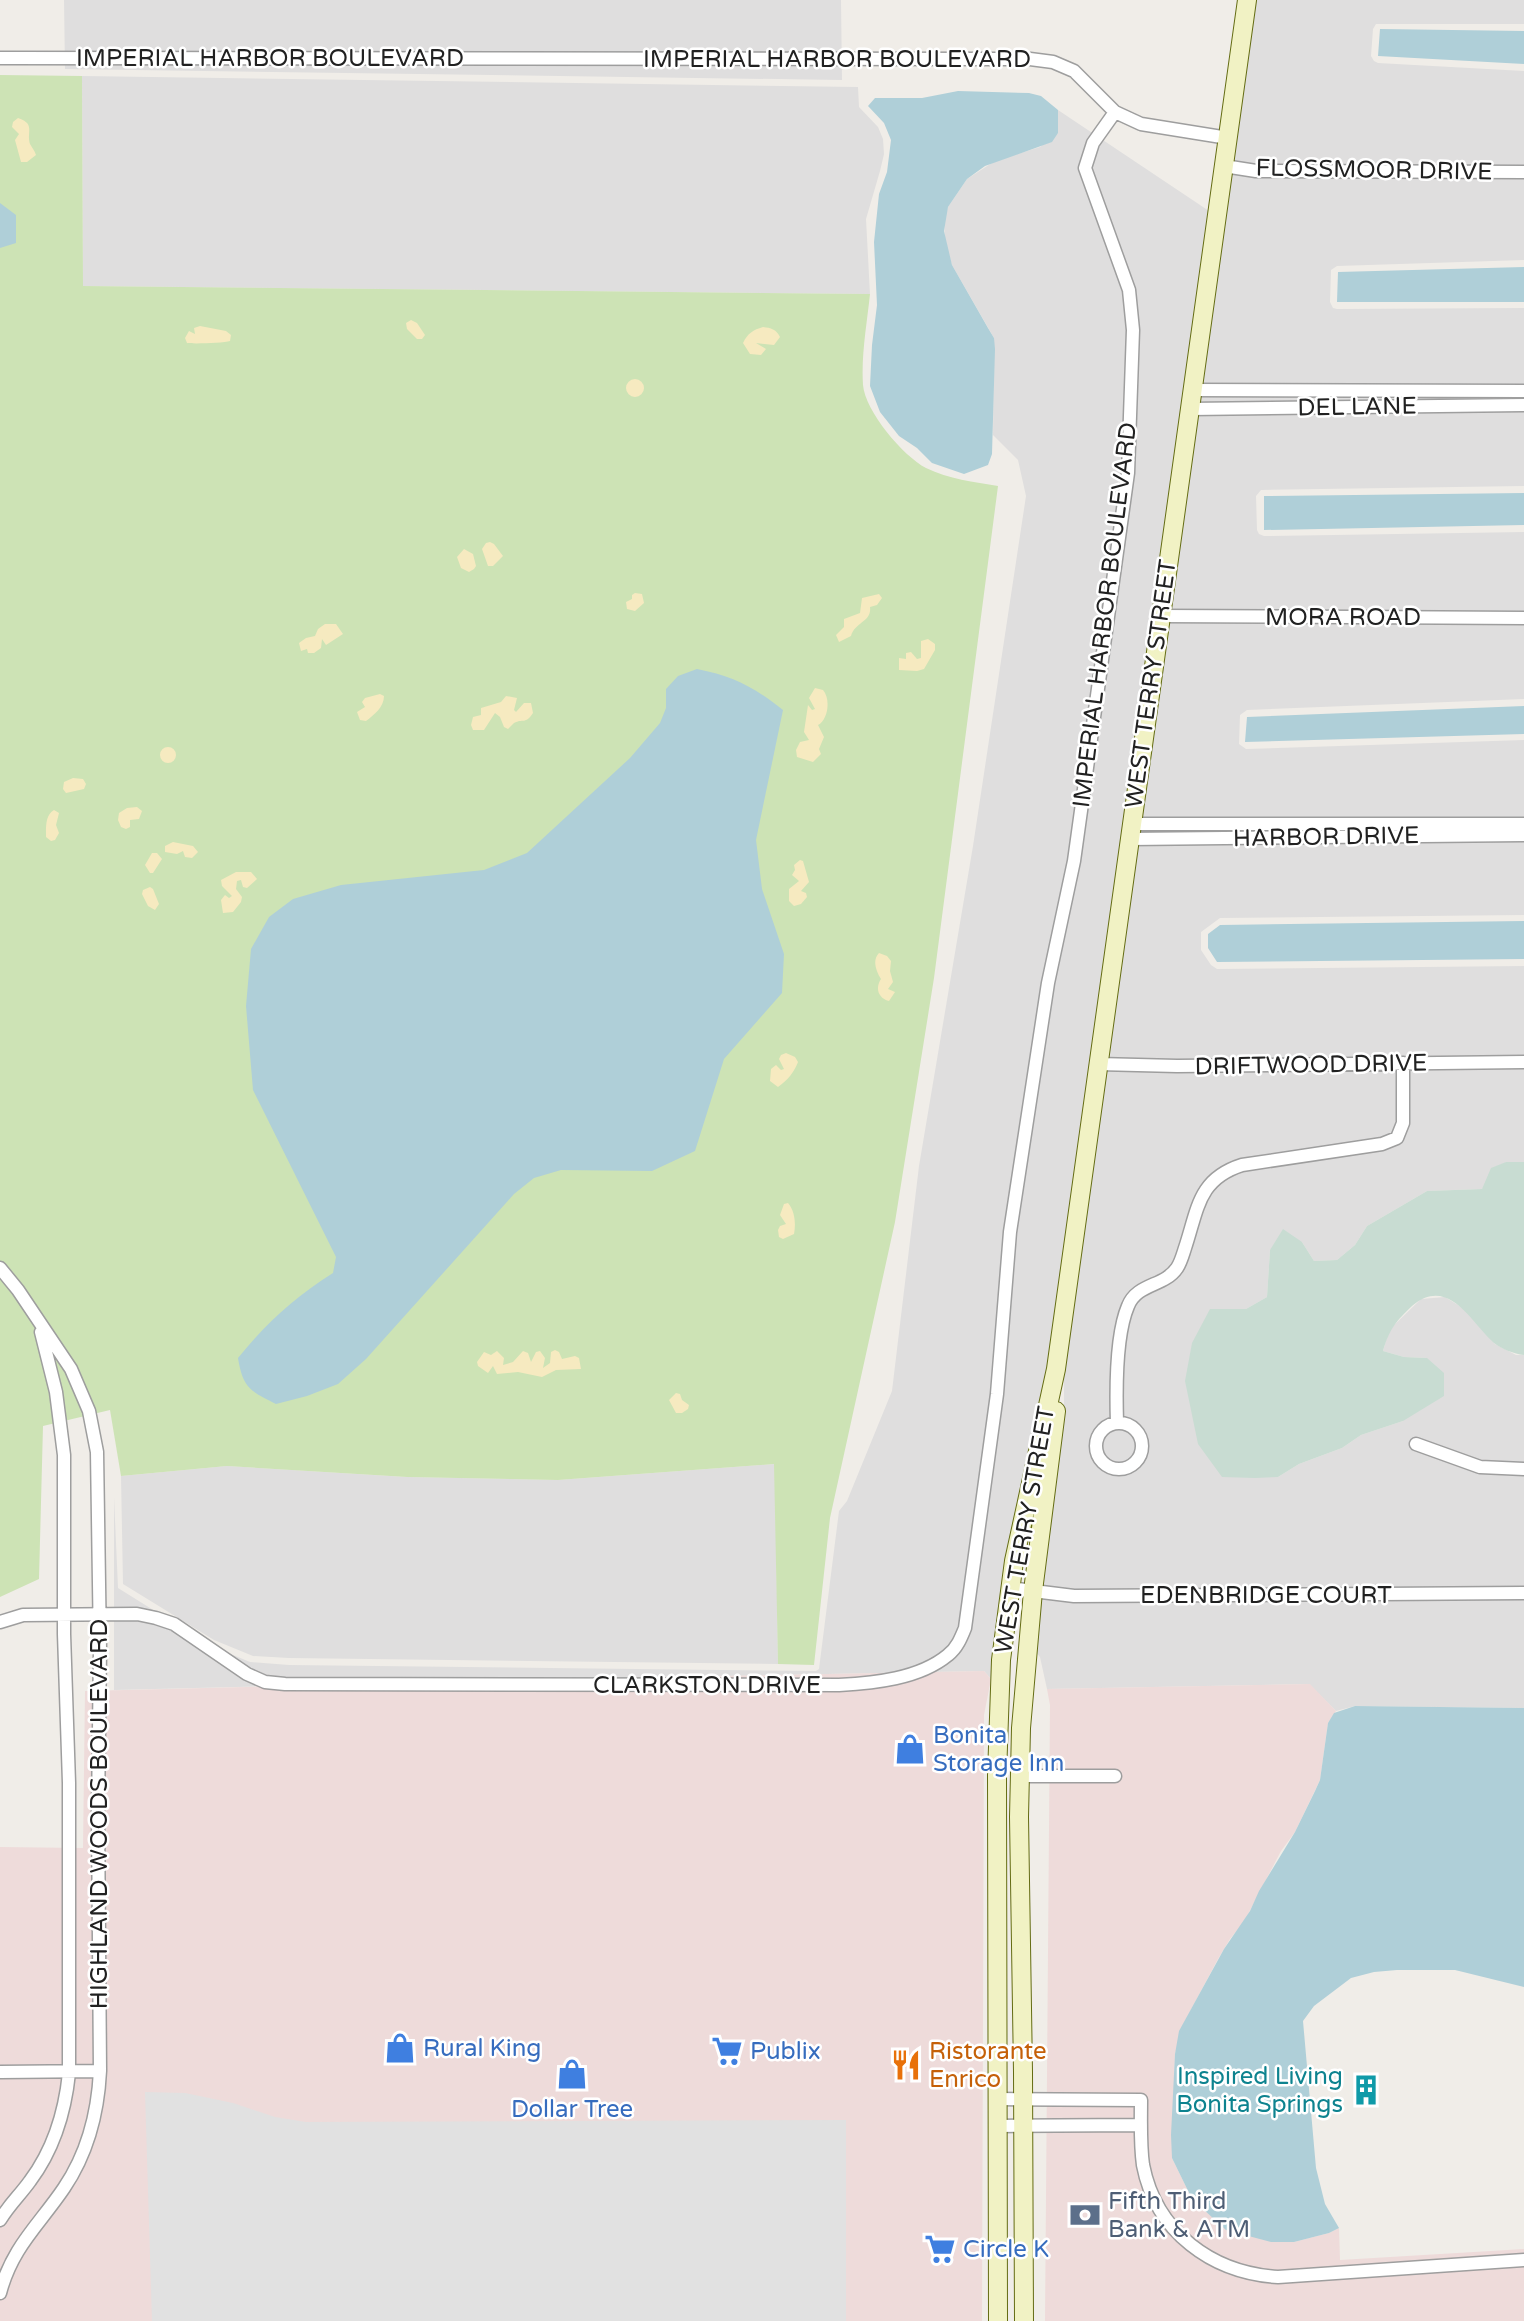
<svg xmlns="http://www.w3.org/2000/svg" width="1524" height="2321" font-family="'Varela Round',sans-serif">
<style>
.residential{fill:#dfdede}
.commercial{fill:#eedbda}
.grass{fill:#cde3b5}
.wetland{fill:#c8dcd2}
.sand{fill:#f6eac0}
.parking{fill:#e1e1e1}
.water{fill:#afcfd8}
.lines{fill:none;stroke-linecap:round;stroke-linejoin:round}
.street-casing{stroke:#9e9e9e;stroke-width:15}
.secondary-casing{stroke:#646c13;stroke-width:20}
.street{stroke:#fff;stroke-width:12}
.secondary{stroke:#f1f2c4;stroke-width:18}
.labels{text-anchor:middle;dominant-baseline:central;stroke-width:5;stroke-linejoin:round;paint-order:stroke}
.street-label{font-size:24px;fill:#212121;stroke:#fff}
.shop-label{font-size:24px;fill:#366cbe;stroke:#fff;text-anchor:start}
.food-label{font-size:24px;fill:#c56008;stroke:#fff;text-anchor:start}
.culture-label{font-size:24px;fill:#0d838f;stroke:#fff;text-anchor:end}
.service-label{font-size:24px;fill:#4e5e75;stroke:#fff;text-anchor:start}
</style>
<rect width="100%" height="100%" fill="#f0ede8"/>
<path class="residential" d="M64 0H841L842 80 65 69Z
M1255 0H1524V24H1376L1373 29 1371 56 1374 61 1378 63 1524 71V260L1337 266 1331 270 1330 302 1333 308 1337 309 1524 308V486L1261 490 1256 496 1257 530 1259 534 1264 536 1524 532V699L1247 710 1240 715 1239 744 1246 749 1524 740V915L1220 918 1201 932V950L1211 965 1217 969 1524 966V1162H1506L1482 1189 1427 1191 1367 1226 1355 1245 1337 1260 1314 1261 1302 1242 1270 1250 1267 1297 1246 1309 1278 1477 1299 1464 1342 1448 1361 1435 1403 1421 1427 1358 1404 1357 1383 1351 1389 1330 1421 1299 1445 1297 1466 1310 1495 1344 1516 1355H1524V1708L1355 1706 1336 1711 1309 1684 1047 1689 1040 1657 1035 1651 1064 1412V1370Z
M82 76 858 87 859 107 878 127 883 139 884 154 880 171 866 219 870 294 83 286Z
M1058 110 1209 211 1048 1361 1006 1560 991 1679 984 1671 568 1679 114 1690V1497L118 1588 211 1646 250 1662 289 1665 816 1671 819 1669 839 1511 847 1501 892 1391 919 1166 973 846 1026 496 1018 460 993 435 994 338 952 265 945 242 944 219 948 207 967 179 995 161 1040 147 1058 133Z
M775 1464 778 1664 289 1658 253 1656 214 1640 123 1584 121 1476 227 1466 407 1477 558 1480Z"/>
<path class="commercial" d="M984 1671 991 1679 984 1715 982 2321H0V1847L83 1848 85 1691 568 1679Z
M1310 1684 1336 1711 1328 1723 1320 1780 1295 1832 1281 1851 1244 1922 1230 1939 1218 1959 1185 2021 1175 2054 1172 2158 1192 2199 1226 2229 1237 2234 1294 2242 1329 2233 1339 2228 1340 2260 1524 2249V2321H1045L1050 1705 1047 1689Z"/>
<path class="grass" d="M0 75 82 76 83 286 870 294C867 323 861 355 863 385 865 411 903 456 926 468 949 479 974 482 998 486L934 978 895 1222 830 1518 814 1665 778 1664 774 1464 558 1480 407 1477 227 1466 121 1476 110 1410 43 1426 39 1579 0 1597Z"/>
<path class="wetland" d="M1506 1162H1524V1355C1514 1354 1502 1349 1494 1343 1471 1323 1449 1275 1412 1306 1396 1321 1389 1330 1383 1351L1404 1357 1427 1358 1444 1373V1396L1403 1421 1361 1435 1342 1448 1299 1464 1278 1477 1255 1478 1222 1477 1198 1444 1185 1381 1192 1343 1210 1309H1246L1267 1297 1270 1250 1283 1229 1302 1242 1314 1261 1337 1260 1355 1245 1367 1226 1427 1191 1482 1189 1491 1168Z"/>
<path class="sand" d="M18 118C36 124 26 132 30 144 32 148 35 151 36 155L27 162H21L15 140 19 134 12 127 13 122Z
M411 320 417 323 425 335 422 339H417L407 329 406 323Z
M200 326 226 331 231 335 230 341C224 343 193 344 187 343L185 338 189 331 195 334 194 328Z
M763 327C771 328 776 329 780 337L774 345 756 343 766 349 761 355 750 354 743 343C748 333 753 330 763 327Z
M626 388a9 9 0 1 1 18 0a9 9 0 1 1-18 0Z
M490 542 494 544 503 556 493 566H488L482 549 486 543Z
M464 549 473 554 476 566 474 569 469 572 461 568 457 557Z
M635 593 642 594 644 603 635 611 627 609 626 602 632 599V595Z
M879 594 882 598 877 605 870 607C872 622 855 622 851 636L839 642 836 635 844 627V619L860 613 862 598Z
M325 624H336L343 634 326 645 322 639 321 648 314 653H308L307 649 301 651 299 643 306 638 315 636 318 629Z
M928 639 935 644V650L924 669 917 671 899 670V658L906 659V653L911 652 917 659 921 658V641Z
M815 688 823 690C831 699 828 720 818 725L824 737 819 749 821 754 813 762 797 757 796 750 800 742 809 740 804 732 808 705 812 710 815 709 809 698Z
M380 694 384 696C384 707 374 715 366 721L360 720 357 712 365 707 362 702 365 698Z
M506 696 517 698 514 710 516 712 524 703H531L533 713C525 725 523 718 514 723 512 725 510 727 508 729L504 727 500 717 495 713 484 730H473L471 725 473 717 481 715V708L501 702Z
M160 755a8 8 0 1 1 16 0a8 8 0 1 1-16 0Z
M73 778 83 779 86 784 84 789 66 793 63 789 64 782Z
M137 807 142 811 139 819 130 820V827L126 829 121 827 118 820 119 813 127 808Z
M54 810 59 813 56 825 59 833 55 840 51 841 46 837C46 828 45 815 54 810Z
M173 842 193 846 198 852 192 858 185 857 183 851 177 854 165 852V846Z
M152 853H157L162 859 153 873H150L145 865Z
M800 860 803 861 809 882 801 891 806 893 807 897 801 904 794 906 789 901V889L799 881 792 875 795 870 794 865Z
M236 872H251L257 879 247 888 243 887 241 880 237 881 236 889 242 897 241 902 233 912 223 913 221 900 225 895 229 898 232 896 222 886 221 880Z
M150 887 153 889 159 904 155 910 148 906 142 894 143 890Z
M879 953 887 956 891 961 890 971 893 982 888 989 895 992 889 1001C878 998 875 988 881 979 876 971 872 960 879 953Z
M786 1053 795 1057 798 1062C794 1072 788 1080 778 1087L770 1081 771 1069 776 1065 781 1070 784 1069 779 1059 781 1055Z
M788 1203C795 1211 796 1224 794 1234L783 1239 779 1237 778 1230 780 1226 786 1224 780 1215 784 1204Z
M555 1350 559 1352 562 1359 575 1356 579 1358 581 1369 556 1370 542 1377 518 1372 497 1374 493 1366 488 1373 478 1366 477 1362 484 1352 491 1355 497 1351 504 1358 503 1365 513 1362 523 1351 528 1353 531 1362 536 1352 540 1351 545 1358 543 1368 550 1363 551 1352Z
M676 1393 680 1394 682 1400 689 1405 688 1409 682 1413H676L669 1400Z"/>
<path class="parking" d="M145 2092 185 2093 233 2103 275 2117 306 2122 846 2120V2321H152Z"/>
<path class="water" d="M1380 29 1524 31V64L1378 56Z
M958 91 1029 93 1041 96 1058 110V133L1052 142 985 166 967 179 948 207 944 231 952 265 988 328 994 338 995 349 992 454 988 465 964 474 932 463 917 448 899 436 880 412 870 386 872 345 877 305 874 242 879 194 887 172 891 140 884 123 868 106 875 98H922Z
M0 203 16 215V243L0 248Z
M1524 267V302H1337L1338 272Z
M1524 493V525L1264 530V496Z
M697 669C733 676 754 687 783 710L756 840 762 889 784 954 782 993 724 1059 695 1151 652 1171 561 1170 534 1178 514 1194 366 1359 338 1384 307 1396 276 1404C250 1391 243 1388 238 1358 267 1322 294 1298 333 1273L336 1257 253 1090 246 1006 251 949 269 917 293 899 341 885 484 870 527 853 630 758 660 723 666 708V689L678 676Z
M1524 706V734L1245 742 1247 717Z
M1524 921V959L1217 962 1208 948V934L1220 925Z
M1355 1706 1524 1708V1987L1455 1970H1397L1374 1972 1351 1978 1314 2006 1303 2021 1316 2168 1325 2204 1339 2228 1329 2233 1294 2242H1271L1226 2230 1192 2199 1172 2158 1171 2135 1175 2054 1179 2031 1224 1949 1250 1911 1259 1891 1295 1832 1315 1791 1320 1780 1328 1723 1334 1713Z"/>
<g class="lines">
<g class="street-casing">
<path id="street" d="M0 58 1030 59 1053 62 1074 71 1115 112 1141 124 1228 138
M1224 166 1256 171 1524 172
M1192 390 1524 391
M1190 409 1524 405
M1161 616 1524 618
M1131 824H1524
M1129 839 1524 835
M1098 1064 1177 1066 1524 1062
M0 1268 18 1290 71 1369 89 1411 97 1452 100 1649 98 1812 100 2071C98 2112 87 2154 64 2188 39 2225 12 2247 0 2293
M1096 1446a23 23 0 1 1 46 0a23 23 0 1 1-46 0Z
M1117 1423C1116 1391 1116 1334 1128 1306 1137 1283 1164 1287 1177 1268 1181 1262 1183 1254 1185 1248 1198 1209 1198 1179 1242 1165L1382 1144 1397 1138 1403 1123V1063
M1416 1444 1480 1467 1524 1469
M1009 1588 1074 1596 1524 1593
M0 1622 23 1615 137 1614 156 1618 174 1624 247 1674 265 1682 285 1684 839 1685C874 1683 919 1679 948 1655 957 1648 961 1638 965 1628L997 1394 1010 1232 1048 983 1074 861 1128 473 1133 330 1129 290 1085 168 1093 143 1115 112
M1019 1776H1115
M0 2072 100 2071
M998 2099 1141 2100C1141 2121 1140 2144 1143 2165 1156 2232 1212 2273 1278 2277L1524 2260
M998 2126 1141 2125
M0 2220C9 2205 20 2195 30 2181 54 2149 65 2112 69 2073V1783L64 1634V1455L56 1392 41 1332"/>
</g>
<g class="secondary-casing">
<path id="secondary" d="M998 2321 997 1775 1001 1660 1014 1561 1056 1369 1247 0
M1024 2321 1023 2072 1019 1817 1021 1728 1033 1591 1056 1411"/>
</g>
<use href="#street" class="street"/>
<use href="#secondary" class="secondary"/>
</g>
<defs>
<g id="shop-bare" transform="scale(2.415)"><path d="M-5-2.5h2.3a2.7 3.5 0 0 1 5.4 0H5L5.5 6h-11ZM-1.5-2.5h3a1.5 2.3 0 0 0-3 0Z" fill="#3f7fe0" stroke="#fff" stroke-width="2.5" paint-order="stroke"/></g>
<g id="supermarket-bare" transform="scale(2.415)"><path d="M-6-5.5h2.5l.6 2H6L4.5 2H-2.5L-4.4-4H-6ZM-1.5 3.2a1.3 1.3 0 1 0 .1 0ZM3 3.2a1.3 1.3 0 1 0 .1 0Z" fill="#3f7fe0" stroke="#fff" stroke-width="2.5" paint-order="stroke"/></g>
<g id="restaurant-bare" transform="scale(2.415)"><path d="M-5-6h1v4h1v-4h1v4h1v-4h1v5L-1.5 .5V6h-2V.5L-5-1ZM5-6V6H3V1.5H1.5Q1.5-4 5-6Z" fill="#e8710a" stroke="#fff" stroke-width="2.5" paint-order="stroke"/></g>
<g id="building-bare" transform="scale(2.415)"><path d="M-4-6H4V6H1V3H-1V6H-4ZM-2.5-4.3h1.7v1.8h-1.7ZM.8-4.3h1.7v1.8H.8ZM-2.5-1h1.7V.8h-1.7ZM.8-1h1.7V.8H.8Z" fill="#0f9aa8" stroke="#fff" stroke-width="2.5" paint-order="stroke"/></g>
<g id="bank-bare" transform="scale(2.415)"><path d="M-6-4H6V4H-6ZM0-2.3a2.3 2.3 0 1 0 0 4.6a2.3 2.3 0 1 0 0-4.6Z" fill="#5c6f8a" stroke="#fff" stroke-width="2.5" paint-order="stroke"/></g>
</defs>
<g fill-rule="evenodd">
<use href="#shop-bare" x="910" y="1749"/>
<use href="#shop-bare" x="400" y="2048"/>
<use href="#supermarket-bare" x="727" y="2051"/>
<use href="#restaurant-bare" x="906" y="2065"/>
<use href="#shop-bare" x="572" y="2074"/>
<use href="#building-bare" x="1366" y="2090"/>
<use href="#bank-bare" x="1085" y="2215"/>
<use href="#supermarket-bare" x="940" y="2249"/>
</g>
<g class="labels">
<g class="street-label">
<text x="270" y="58">IMPERIAL HARBOR BOULEVARD</text>
<text x="837" y="59">IMPERIAL HARBOR BOULEVARD</text>
<text transform="translate(1374 170) rotate(1)">FLOSSMOOR DRIVE</text>
<text transform="translate(1357 407) rotate(-1)">DEL LANE</text>
<text transform="translate(1105 615) rotate(-83)">IMPERIAL HARBOR BOULEVARD</text>
<text x="1343" y="617">MORA ROAD</text>
<text transform="translate(1151 684) rotate(-82)">WEST TERRY STREET</text>
<text transform="translate(1326 837) rotate(-1)">HARBOR DRIVE</text>
<text transform="translate(1311 1065) rotate(-1)">DRIFTWOOD DRIVE</text>
<text transform="translate(1025 1530) rotate(-80)">WEST TERRY STREET</text>
<text x="1266" y="1595">EDENBRIDGE COURT</text>
<text x="707" y="1685">CLARKSTON DRIVE</text>
<text transform="translate(99 1814) rotate(-90)">HIGHLAND WOODS BOULEVARD</text>
</g>
<g class="shop-label">
<text x="933" y="1735">Bonita<tspan x="933" dy="28">Storage Inn</tspan></text>
<text x="423" y="2048">Rural King</text>
<text x="750" y="2051">Publix</text>
<text x="572" y="2109" text-anchor="middle">Dollar Tree</text>
<text x="963" y="2249">Circle K</text>
</g>
<g class="food-label">
<text x="929" y="2051">Ristorante<tspan x="929" dy="28">Enrico</tspan></text>
</g>
<g class="culture-label">
<text x="1343" y="2076">Inspired Living<tspan x="1343" dy="28">Bonita Springs</tspan></text>
</g>
<g class="service-label">
<text x="1108" y="2201">Fifth Third<tspan x="1108" dy="28">Bank &amp; ATM</tspan></text>
</g>
</g>
</svg>
